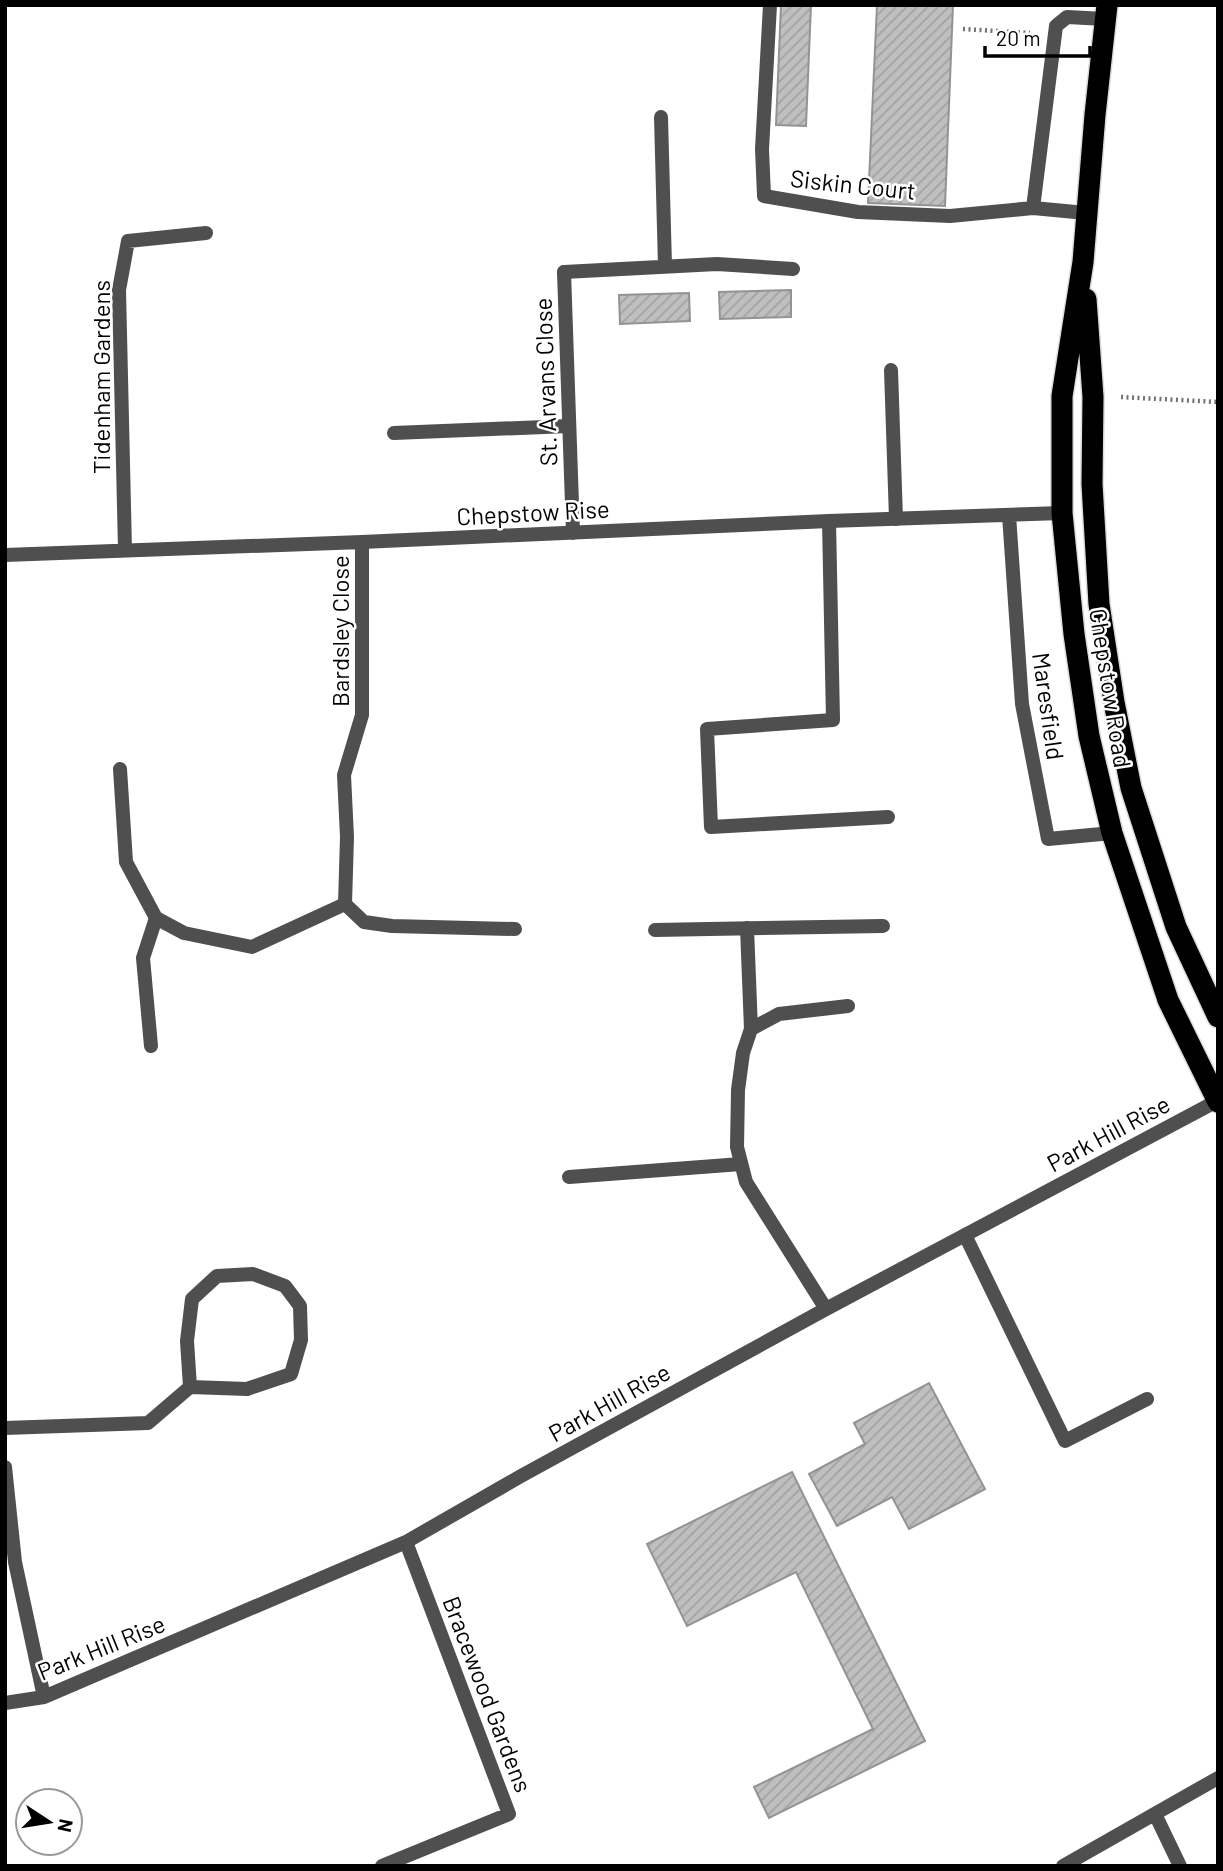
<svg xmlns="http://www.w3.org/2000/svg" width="1223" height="1871" font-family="Barlow,sans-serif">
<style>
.building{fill:url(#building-hatch);stroke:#939393;stroke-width:2}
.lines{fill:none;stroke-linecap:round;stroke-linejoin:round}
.highway-casing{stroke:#dbdbdb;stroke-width:24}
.path{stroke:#717171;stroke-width:4.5;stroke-dasharray:2 3.5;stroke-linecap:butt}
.lane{stroke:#4f4f4f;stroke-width:14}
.street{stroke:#4f4f4f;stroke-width:14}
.highway{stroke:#000;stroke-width:21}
.labels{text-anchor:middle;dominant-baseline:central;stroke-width:5;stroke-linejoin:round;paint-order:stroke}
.street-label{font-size:24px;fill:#000;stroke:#fff}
</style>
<defs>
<pattern id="building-hatch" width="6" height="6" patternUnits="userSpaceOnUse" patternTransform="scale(1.75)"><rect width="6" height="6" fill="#bfbfbf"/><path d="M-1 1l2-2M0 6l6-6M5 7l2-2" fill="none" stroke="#a2a2a2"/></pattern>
</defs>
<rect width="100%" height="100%" fill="#fff"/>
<path class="building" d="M781 5H811L806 126 776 125Z
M877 5H953L945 206 868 203Z
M791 290V317L720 319 719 292Z
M689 293 690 321 620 324 619 295Z
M929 1383 985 1489 909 1529 892 1497 837 1526 809 1474 865 1444 854 1423Z
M792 1472 925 1741 769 1818 754 1787 873 1729 796 1572 687 1626 647 1544Z"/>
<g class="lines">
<g class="highway-casing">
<path id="highway" d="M1107 5 1095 115 1083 262 1062 396V513L1074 634 1089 736 1112 833 1168 1000 1218 1102
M1086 299 1093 397 1092 484 1099 604 1114 702 1131 788 1176 927 1218 1017"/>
</g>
<path class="path" d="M963 29 1030 33
M1121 397 1218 402"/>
<path class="lane" d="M770 5 762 149 764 196 858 212 950 216 1033 208 1086 213
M661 117 665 266
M1033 208 1056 26 1067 17 1105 19
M564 272 717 264 793 269
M891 370 896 519
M394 433 569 426
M829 521 833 720 707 729 711 827 888 817
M345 904 364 922 392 926 515 929
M747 928 751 1029
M655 930 883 926
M151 1046 143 958 156 918
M569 1177 741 1164
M965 1235 1065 1441 1147 1399"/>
<path class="street" d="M564 272 573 533
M1009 515 1022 704 1048 839 1112 833
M125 550 119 290 128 241 206 233
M5 555 362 542 829 521 1062 513
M120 769 126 862 156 918 184 933 252 947 345 904 347 837 344 775 362 715V542
M826 1309 746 1182 737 1147 738 1090 743 1053 751 1029 779 1014 848 1006
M5 1428 148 1423 190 1387 247 1389 291 1374 301 1340 300 1306 285 1286 253 1274 217 1276 192 1299 187 1341 190 1387
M5 1467 15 1562 44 1697
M5 1703 44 1697 406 1542 521 1476 826 1309 1217 1101
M1155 1814 1180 1866
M382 1866 509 1814 406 1542
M1063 1866 1218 1778"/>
<use href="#highway" class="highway"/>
</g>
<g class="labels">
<g class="street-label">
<text transform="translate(853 184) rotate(6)">Siskin Court</text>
<text transform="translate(100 377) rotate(-90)">Tidenham Gardens</text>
<text transform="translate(545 382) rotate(-92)">St. Arvans Close</text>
<text transform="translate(533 512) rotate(-3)">Chepstow Rise</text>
<text transform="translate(339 631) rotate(-90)">Bardsley Close</text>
<text transform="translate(1111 688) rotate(81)">Chepstow Road</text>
<text transform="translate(1049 706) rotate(82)">Maresfield</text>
<text transform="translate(1108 1133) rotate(-28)">Park Hill Rise</text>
<text transform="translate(609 1402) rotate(-29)">Park Hill Rise</text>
<text transform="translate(101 1647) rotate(-22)">Park Hill Rise</text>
<text transform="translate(488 1694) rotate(69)">Bracewood Gardens</text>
</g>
</g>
<rect width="1223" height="1871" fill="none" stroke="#000000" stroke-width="14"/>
<g transform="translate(49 1822) rotate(102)"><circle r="33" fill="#ffffff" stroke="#999999" stroke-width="2"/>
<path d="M0-5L12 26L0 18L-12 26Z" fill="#000000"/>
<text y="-10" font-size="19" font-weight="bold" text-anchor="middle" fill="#000000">N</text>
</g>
<path d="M985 46v10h105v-10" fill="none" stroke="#000000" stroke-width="3.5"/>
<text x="996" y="46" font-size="21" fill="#000000" stroke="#ffffff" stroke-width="5" paint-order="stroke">20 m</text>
</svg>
